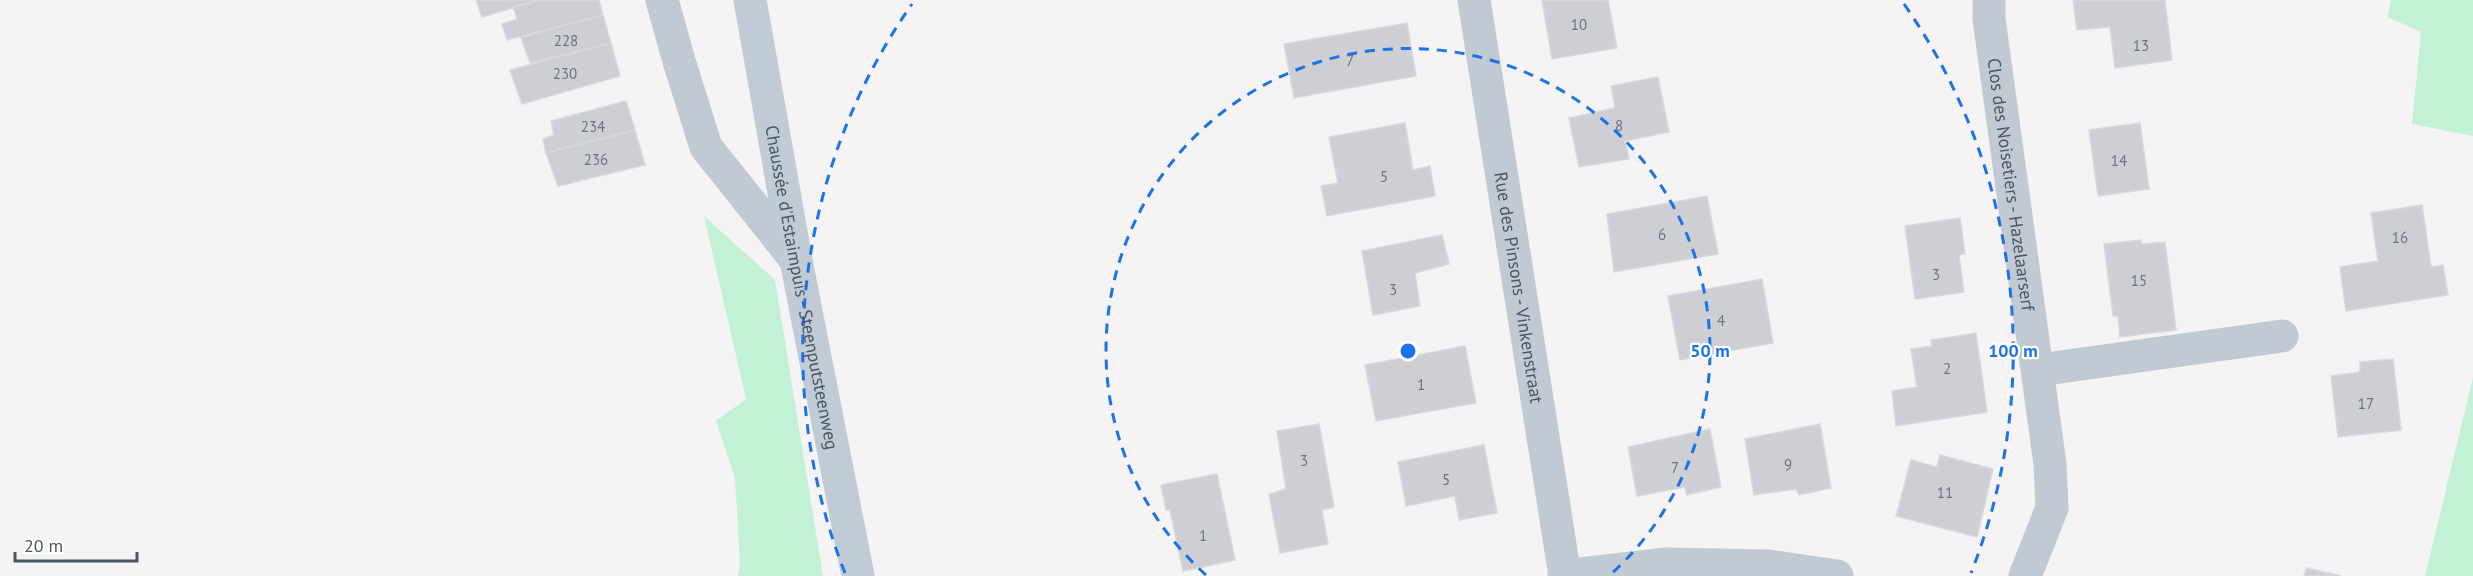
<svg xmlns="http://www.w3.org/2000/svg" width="2473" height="576" font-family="'PT Sans',sans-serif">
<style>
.green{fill:#c3f1d5}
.building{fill:#cdcfd5;stroke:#d7d9de;stroke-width:1.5}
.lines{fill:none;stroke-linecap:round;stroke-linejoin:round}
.minor{stroke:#c1cad2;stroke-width:33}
.secondary{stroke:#c1cbd6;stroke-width:33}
.ring{fill:none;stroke:#1a73e8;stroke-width:3;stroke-dasharray:10 8}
.labels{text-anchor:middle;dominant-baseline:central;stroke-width:4.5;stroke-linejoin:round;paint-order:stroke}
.number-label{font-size:15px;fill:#6b747e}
.street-label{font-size:18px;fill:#4a5661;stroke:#fff}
.centre{fill:#1a73e8;stroke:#fff;stroke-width:3}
.ring-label{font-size:18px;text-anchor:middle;font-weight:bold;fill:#1a73e8;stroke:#fff;stroke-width:4.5;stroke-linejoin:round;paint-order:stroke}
</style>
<rect width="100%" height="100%" fill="#f5f3f3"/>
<path class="green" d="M2391 0H2473V136L2412 124 2421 32 2388 17Z
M704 216 775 280 823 576H738L740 565 735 478 716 421 746 399Z
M2473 378V576H2425Z"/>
<path class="building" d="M476 0H539L482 17Z
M539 0H599L603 15 507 40 502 24 517 19 513 7Z
M1542 0H1608L1617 48 1552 59Z
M2073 0H2165L2172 60 2115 68 2110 27 2077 30Z
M603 15 611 43 530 63 521 37Z
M1407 23 1416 76 1294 98 1284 44Z
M611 43 620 76 522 104 510 70Z
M1658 77 1669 132 1625 141 1629 159 1579 167 1569 118 1615 108 1611 86Z
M626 101 635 130 546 153 543 139 554 135 551 121Z
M1405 123 1413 170 1430 166 1435 196 1327 216 1321 186 1338 183 1329 137Z
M2140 123 2149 189 2098 196 2089 130Z
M635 130 645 165 558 186 546 153Z
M1707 196 1718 254 1614 272 1607 214Z
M2422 205 2431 267 2443 265 2448 295 2346 311 2340 267 2378 261 2371 213Z
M1960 218 1965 254 1959 255 1964 292 1915 299 1905 226Z
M1442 235 1449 264 1415 273 1420 306 1373 315 1362 251Z
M2141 240 2142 244 2165 242 2176 330 2120 337 2118 316H2113L2104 244Z
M1762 279 1773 343 1680 360 1668 296Z
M1976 333 1987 412 1896 426 1892 391 1917 387 1911 349 1932 346 1931 340Z
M1465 346 1476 403 1376 421 1365 365Z
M2393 359 2401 430 2338 437 2331 376 2360 372V362Z
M1319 424 1334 507 1322 510 1328 544 1280 553 1269 494 1286 489 1277 431Z
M1820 424 1831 488 1799 495 1796 489 1754 495 1745 439Z
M1710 429 1721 487 1687 495 1685 487 1637 496 1628 447Z
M1484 445 1497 513 1459 520 1455 496 1406 506 1398 462Z
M1940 455 1993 469 1977 537 1896 516 1911 460 1937 467Z
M1217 474 1235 560 1183 571 1170 510H1166L1161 485Z
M2306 568 2341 576H2304Z"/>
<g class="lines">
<g class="minor">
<path d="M662 0 679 61 706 147 796 260"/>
<path id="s1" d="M1474 0 1565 576"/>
<path id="s2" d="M1989 0V19L2050 464 2052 508 2025 576"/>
<path d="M2039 370 2282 336"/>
<path d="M1564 576 1666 564 1769 566 1837 576"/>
</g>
<path class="secondary" id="s3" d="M750 0 796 260 858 576"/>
</g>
<g class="ring">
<path d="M1206 575A302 302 0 1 1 1610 575"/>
<path d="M845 573A605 605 0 0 1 912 4M1904 4A605 605 0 0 1 1971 573"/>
</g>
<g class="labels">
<g class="number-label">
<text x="1579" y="24">10</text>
<text x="566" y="40">228</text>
<text x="2141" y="45">13</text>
<text x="1350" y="60">7</text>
<text x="565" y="73">230</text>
<text x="1619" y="125">8</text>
<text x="593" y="126">234</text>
<text x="596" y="159">236</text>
<text x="2119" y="160">14</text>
<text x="1384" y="176">5</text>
<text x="1662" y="234">6</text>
<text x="2400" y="237">16</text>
<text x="1936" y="274">3</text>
<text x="2139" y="280">15</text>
<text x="1393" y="289">3</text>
<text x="1721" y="320">4</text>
<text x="1947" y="368">2</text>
<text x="1421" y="384">1</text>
<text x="2366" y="403">17</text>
<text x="1304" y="460">3</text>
<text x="1788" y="464">9</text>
<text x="1675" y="467">7</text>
<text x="1446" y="479">5</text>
<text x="1945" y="492">11</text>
<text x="1203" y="535">1</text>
</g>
<g class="street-label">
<text stroke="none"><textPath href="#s2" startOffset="186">Clos des Noisetiers - Hazelaarserf</textPath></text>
<text stroke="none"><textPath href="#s3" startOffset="292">Chaussée d'Estaimpuis - Steenputsteenweg</textPath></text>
<text stroke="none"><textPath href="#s1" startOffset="291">Rue des Pinsons - Vinkenstraat</textPath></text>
</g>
</g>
<circle cx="1408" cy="351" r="9" class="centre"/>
<g class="ring-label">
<text x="1710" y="357">50 m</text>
<text x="2013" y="357">100 m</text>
</g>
<path d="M15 552v9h122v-9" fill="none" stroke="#4a5661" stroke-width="3"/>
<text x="24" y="552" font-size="18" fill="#4a5661" stroke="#ffffff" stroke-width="4.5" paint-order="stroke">20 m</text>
</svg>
